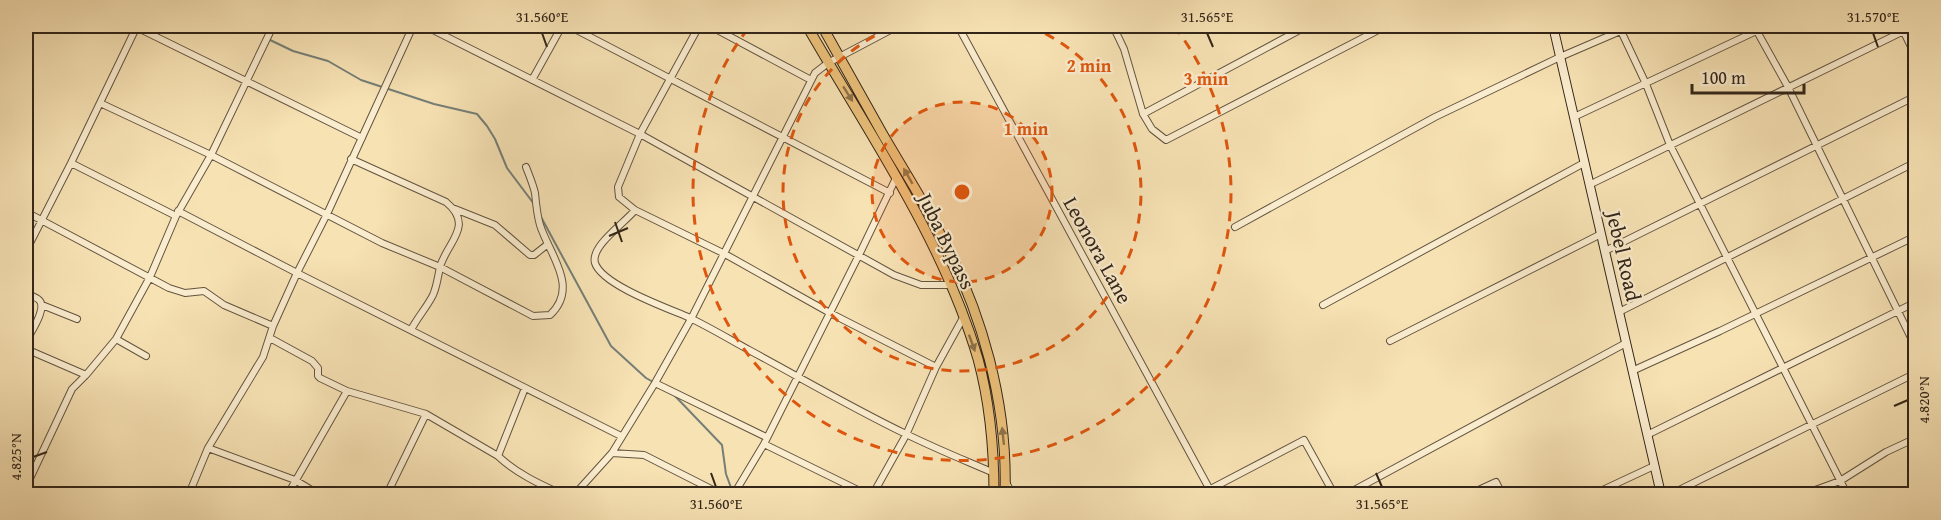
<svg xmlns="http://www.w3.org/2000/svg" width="1941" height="520" font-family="'Gentium Book Plus',serif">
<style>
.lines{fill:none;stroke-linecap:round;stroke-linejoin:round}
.stream{stroke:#757f78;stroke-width:2}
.minor-casing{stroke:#63543f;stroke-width:8}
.secondary-casing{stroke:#322518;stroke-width:10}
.primary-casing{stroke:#322518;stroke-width:11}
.minor{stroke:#faecce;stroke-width:6}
.secondary{stroke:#faecce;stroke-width:8}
.primary{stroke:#ecc17a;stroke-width:9}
.oneway{fill:#8f7349}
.ticks{fill:none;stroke:#322518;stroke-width:2}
.ring{fill:none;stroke:#df560d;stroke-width:3;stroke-dasharray:10 8}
.labels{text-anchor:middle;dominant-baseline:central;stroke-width:4.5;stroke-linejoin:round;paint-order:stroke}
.street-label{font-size:21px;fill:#322518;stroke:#faecce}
.centre{fill:#df560d;stroke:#faecce;stroke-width:3}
.ring-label{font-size:18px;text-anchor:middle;font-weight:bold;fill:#df560d;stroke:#faecce;stroke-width:4.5;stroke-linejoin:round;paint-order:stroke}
.neatline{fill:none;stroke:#322518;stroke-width:2}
.ticks-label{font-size:15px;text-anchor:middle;fill:#322518}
</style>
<rect width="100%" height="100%" fill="#f7e2b4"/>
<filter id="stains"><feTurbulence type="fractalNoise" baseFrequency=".00333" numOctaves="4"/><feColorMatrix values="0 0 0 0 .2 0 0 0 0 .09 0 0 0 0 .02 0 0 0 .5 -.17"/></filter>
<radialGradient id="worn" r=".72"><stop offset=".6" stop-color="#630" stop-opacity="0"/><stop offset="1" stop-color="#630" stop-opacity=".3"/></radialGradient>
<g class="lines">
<path class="stream" d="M266 26V35
M268 39 293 51 328 61 361 80 434 104 477 114 487 126 495 139 507 168 534 204
M541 217 611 346 646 378 655 383
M675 396 722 445 726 474 733 493"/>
<g class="minor-casing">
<path id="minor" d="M125 26 135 31
M425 26 640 134 894 275 921 285H951
M569 26 890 193
M699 26 640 134 618 187 619 197 635 210 723 253 830 313 936 367
M710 26 811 80
M958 26 1210 490
M1113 26 1124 49 1143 114 1152 129 1166 140 1386 26
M1754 26 1788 87 1916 348
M1901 26 1916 57
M136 27 362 138
M1621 31 1646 84 1670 145 1847 494
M532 80 562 26
M100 103 211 155 382 243 440 267 533 316 550 315C580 287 549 254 540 225 537 215 536 204 535 193 533 184 529 175 526 167
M1143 114 1307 26
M1574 117 1767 26
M351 159 446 202C475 226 447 242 440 267 438 276 437 286 433 295 427 307 417 318 411 330
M71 163 176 216
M1589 185 1914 26
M455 209 495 225 530 255H534L548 244
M635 210C626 222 590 246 595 263 602 285 667 308 688 317 709 327 729 339 749 350 801 378 852 408 906 434 934 448 964 460 994 473
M178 211 297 273 621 436
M26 212 169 288 185 293 204 291 224 305 273 326
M1235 227 1435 117 1560 57 1632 26
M26 251 71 163 137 26
M1605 251 1916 96
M26 293C30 295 36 297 39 300 48 308 30 333 26 342
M42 305 77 319
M1323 305 1584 163
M1619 312 1916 162
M270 338 312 361 318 368V376L320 378 347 391 426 414 498 456C516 473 539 484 562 494
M116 339 146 356
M1390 341 1601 234
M26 349 86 375 72 389 26 487
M1632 371 1720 331 1916 236
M86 375 116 339 150 277 176 216 211 155 273 26
M655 383 766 437
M1647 435 1916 302
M764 444 866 494
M208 448 295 480 318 494
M612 453 644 455 721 494
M498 456 525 388
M1007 484 1012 494
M189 494 208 448 263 357 273 326 297 273 327 214 413 26
M288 494 347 391
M387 494 426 414
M575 494 612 453 655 383 691 319 815 73 828 63 898 26
M734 494 764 444 859 255 896 178
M873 494 906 435 936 367 963 318
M1201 494 1304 440 1334 494
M1347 494 1626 343
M1470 494 1496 482 1502 494
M1594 494 1654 466
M1671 494 1916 373
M1804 494 1840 481 1886 452 1916 438"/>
</g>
<g class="secondary-casing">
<path id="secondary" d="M1553 26 1661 494"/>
</g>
<g class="primary-casing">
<path id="primary" d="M807 26C868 132 943 239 978 359 990 403 994 449 994 494
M822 26C842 61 862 97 882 133 901 166 922 198 939 232 982 311 1008 404 1005 494"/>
</g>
<use href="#minor" class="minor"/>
<use href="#secondary" class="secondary"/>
<use href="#primary" class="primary"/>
</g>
<defs><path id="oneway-solid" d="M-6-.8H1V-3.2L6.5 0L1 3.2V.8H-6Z" transform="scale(1.5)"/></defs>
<g class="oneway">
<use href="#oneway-solid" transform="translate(848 94) rotate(58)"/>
<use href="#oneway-solid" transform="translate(908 176) rotate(-120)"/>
<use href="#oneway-solid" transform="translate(972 343) rotate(70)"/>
<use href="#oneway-solid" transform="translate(1003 436) rotate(-96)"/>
</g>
<path class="ticks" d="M542 33 547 47M1207 33 1213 47M1873 33 1878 47M615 222 622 242M609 236 628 228M1894 406 1908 400M33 457 47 452M711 473 716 487M1376 473 1382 487"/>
<circle cx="962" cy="192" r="90" fill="#df560d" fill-opacity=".12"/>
<g class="ring">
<circle cx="962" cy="192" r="90"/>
<path d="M1029 26A179 179 0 1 1 895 26"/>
<path d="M1174 26A269 269 0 1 1 750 26"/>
</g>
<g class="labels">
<g class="street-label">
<text transform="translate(947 241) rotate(64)">Juba Bypass</text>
<text transform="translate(1098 250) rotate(61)">Leonora Lane</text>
<text transform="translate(1624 256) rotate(77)">Jebel Road</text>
</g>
</g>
<circle cx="962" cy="192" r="9" class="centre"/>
<g class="ring-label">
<text x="1089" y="72">2 min</text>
<text x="1206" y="85">3 min</text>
<text x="1026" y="135">1 min</text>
</g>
<rect width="1941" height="520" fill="none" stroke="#f7e2b4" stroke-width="66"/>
<path d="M1692 84v9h112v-9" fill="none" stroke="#322518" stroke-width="3"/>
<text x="1701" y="84" font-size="18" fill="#322518" stroke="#faecce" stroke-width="4.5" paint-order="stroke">100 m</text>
<rect x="33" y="33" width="1875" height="454" class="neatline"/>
<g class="ticks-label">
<text x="542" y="22">31.560°E</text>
<text x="1207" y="22">31.565°E</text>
<text x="1873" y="22">31.570°E</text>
<text transform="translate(1924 400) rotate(-90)" y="5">4.820°N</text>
<text transform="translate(16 457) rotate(-90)" y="5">4.825°N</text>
<text x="716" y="509">31.560°E</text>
<text x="1382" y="509">31.565°E</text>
</g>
<rect width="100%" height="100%" filter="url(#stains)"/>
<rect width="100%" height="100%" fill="url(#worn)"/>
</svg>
